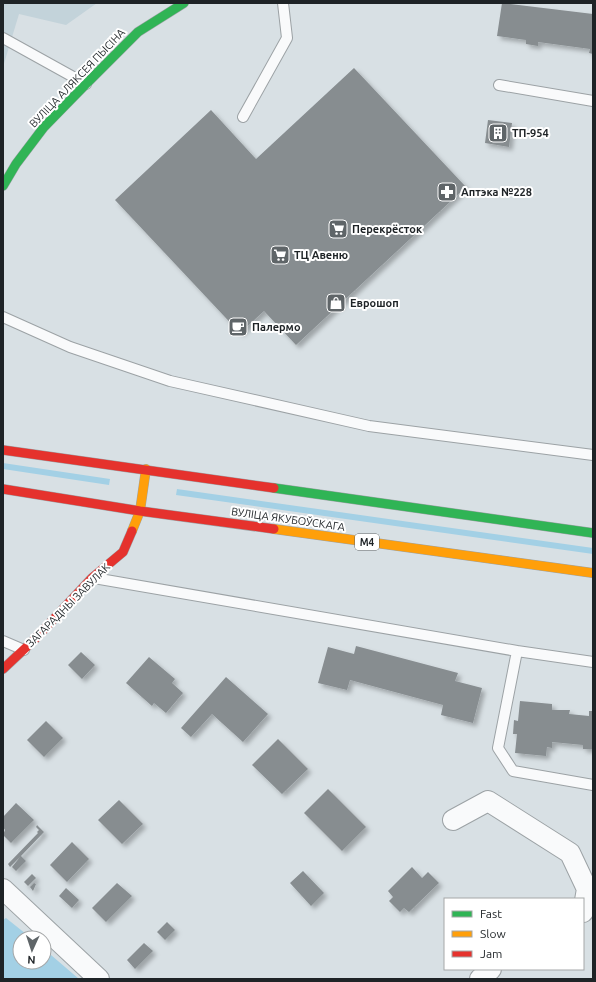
<svg xmlns="http://www.w3.org/2000/svg" width="596" height="982" font-family="Ubuntu,sans-serif">
<style>
.built{fill:#c3d3da}
.green{fill:#a3d0e5}
.building{fill:#878d90;filter:url(#shadow)}
.lines{fill:none;stroke-linecap:round;stroke-linejoin:round}
.lane-casing{stroke:#9ca2a5;stroke-width:12}
.street-casing{stroke:#9ca2a5;stroke-width:22}
.fast-casing{stroke:#9ca2a5;stroke-width:10}
.slow-casing{stroke:#9ca2a5;stroke-width:10}
.jam-casing{stroke:#9ca2a5;stroke-width:10}
.lane{stroke:#f9fafb;stroke-width:10}
.street{stroke:#f9fafb;stroke-width:20}
.fast{stroke:#30b455;stroke-width:9}
.slow{stroke:#ff9f0a;stroke-width:9}
.jam{stroke:#e5322d;stroke-width:9}
.labels{text-anchor:middle;dominant-baseline:central;stroke-width:4;stroke-linejoin:round;paint-order:stroke}
.shield{fill:#fff;stroke:#626567;stroke-width:1}
.shield-label{font-size:10px;font-weight:bold;fill:#1e2326}
.street-label{font-size:11px;fill:#1e2326;stroke:#fff}
.poi-label{font-size:11px;font-weight:bold;fill:#1e2326;stroke:#fff;text-anchor:start}
</style>
<defs>
<filter id="shadow"><feDropShadow dx="3.5" dy="3.5" stdDeviation="2" flood-color="#0004"/></filter>
</defs>
<rect width="100%" height="100%" fill="#d8e0e4"/>
<path class="built" d="M3 3H97L66 25 19 14 3 67Z"/>
<path class="green" d="M3 463 110 479 109 485 3 469Z
M177 489 593 548V554L176 495Z
M6 918 31 938H20V962H44V949L79 979H3V920Z"/>
<path class="building" d="M502 3 593 14V54L589 53 590 49 538 42V46L526 44V40L497 36Z
M354 68 466 187 296 345 264 311 240 333 115 200 211 110 256 159Z
M488 120 512 123 509 147 485 143Z
M356 646 458 673 455 681 482 688 473 723 441 715 443 705 350 680 347 690 318 683 328 647 354 654Z
M81 652 95 665 82 679 68 665Z
M149 657 175 679 172 683 183 693 166 713 154 703 152 706 126 683Z
M226 677 268 714 243 742 212 714 191 737 181 728Z
M520 701 552 704V710H570L569 714 589 716V711H593V749H583V745L552 742V748L547 747 546 756 515 753 517 734H513L514 720 518 721Z
M46 721 63 738 44 757 27 740Z
M278 739 308 769 282 794 252 765Z
M328 789 366 827 342 851 304 813Z
M119 800 143 824 122 844 98 820Z
M16 803 34 820 11 843 3 835 5 830 3 827V817Z
M37 825 44 832 21 856 26 861 16 871 12 867 20 857 10 867 8 864 38 833 37 832 39 830 36 827Z
M72 842 89 859 67 882 50 865Z
M412 867 422 878 428 872 439 883 409 912 404 908 400 912 389 901 393 897 388 891Z
M303 871 324 893 311 906 290 883Z
M32 874 36 878 28 886 24 882Z
M34 883 36 884 33 891 30 887Z
M117 883 132 896 106 922 92 908Z
M66 888 79 900 72 908 59 896Z
M167 922 175 930 165 940 157 932Z
M144 943 153 951 135 969 127 960Z"/>
<g class="lines">
<g class="lane-casing">
<path id="lane" d="M3 38 86 84
M499 85 593 101
M243 117 287 38 283 3
M3 317 70 347 170 381 369 426 593 455
M94 578 517 651 593 662
M3 641 24 650
M517 651 498 748 513 771 593 785"/>
</g>
<g class="street-casing">
<path id="street" d="M453 820 488 801 570 853 587 889 583 912
M3 889 99 979
M480 979 491 969"/>
</g>
<g class="fast-casing">
<path id="fast" d="M3 186 16 164 44 127 86 84 138 32 184 3
M274 488 593 533"/>
</g>
<g class="slow-casing">
<path id="slow" d="M274 529 593 573
M132 531 140 511 146 469"/>
</g>
<g class="jam-casing">
<path id="jam" d="M3 450 274 488
M3 489 140 511 274 529
M3 669 35 639 92 578 123 552 132 531"/>
</g>
<use href="#lane" class="lane"/>
<use href="#street" class="street"/>
<use href="#fast" class="fast"/>
<use href="#slow" class="slow"/>
<use href="#jam" class="jam"/>
</g>
<defs>
<g id="building-square" transform="scale(1)"><rect x="-9" y="-9" width="18" height="18" rx="4" fill="#5f6568" stroke="#fff"/><path d="M-4-6H4V6H1V3H-1V6H-4ZM-2.5-4.3h1.7v1.8h-1.7ZM.8-4.3h1.7v1.8H.8ZM-2.5-1h1.7V.8h-1.7ZM.8-1h1.7V.8H.8Z" fill="#fff"/></g>
<g id="pharmacy-square" transform="scale(1)"><rect x="-9" y="-9" width="18" height="18" rx="4" fill="#5f6568" stroke="#fff"/><path d="M-2-6h4v4h4v4h-4v4h-4v-4h-4v-4h4Z" fill="#fff"/></g>
<g id="supermarket-square" transform="scale(1)"><rect x="-9" y="-9" width="18" height="18" rx="4" fill="#5f6568" stroke="#fff"/><path d="M-6-5.5h2.5l.6 2H6L4.5 2H-2.5L-4.4-4H-6ZM-1.5 3.2a1.3 1.3 0 1 0 .1 0ZM3 3.2a1.3 1.3 0 1 0 .1 0Z" fill="#fff"/></g>
<g id="shop-square" transform="scale(1)"><rect x="-9" y="-9" width="18" height="18" rx="4" fill="#5f6568" stroke="#fff"/><path d="M-5-2.5h2.3a2.7 3.5 0 0 1 5.4 0H5L5.5 6h-11ZM-1.5-2.5h3a1.5 2.3 0 0 0-3 0Z" fill="#fff"/></g>
<g id="cafe-square" transform="scale(1)"><rect x="-9" y="-9" width="18" height="18" rx="4" fill="#5f6568" stroke="#fff"/><path d="M-5.5-4.5H6V0H3Q3 3.5 0 3.5H-2.5Q-5.5 3.5-5.5 0ZM3-3.2v2h1.7v-2ZM-6 4.5H4V6H-6Z" fill="#fff"/></g>
</defs>
<g fill-rule="evenodd">
<use href="#building-square" x="498" y="133"/>
<use href="#pharmacy-square" x="447" y="192"/>
<use href="#supermarket-square" x="338" y="229"/>
<use href="#supermarket-square" x="280" y="255"/>
<use href="#shop-square" x="336" y="303"/>
<use href="#cafe-square" x="238" y="327"/>
</g>
<g class="labels">
<rect class="shield" x="355" y="534" width="24" height="16" rx="3"/>
<g class="shield-label">
<text x="367" y="542">М4</text>
</g>
<g class="street-label">
<text transform="translate(77 78) rotate(-46)">ВУЛІЦА АЛЯКСЕЯ ПЫСІНА</text>
<text transform="translate(288 519) rotate(8)">ВУЛІЦА ЯКУБОЎСКАГА</text>
<text transform="translate(68 605) rotate(-45)">ЗАГАРАДНЫ ЗАВУЛАК</text>
</g>
<g class="poi-label">
<text x="512" y="133">ТП-954</text>
<text x="461" y="192">Аптэка №228</text>
<text x="352" y="229">Перекрёсток</text>
<text x="294" y="255">ТЦ Авеню</text>
<text x="350" y="303">Еврошоп</text>
<text x="252" y="327">Палермо</text>
</g>
</g>
<rect width="596" height="982" fill="none" stroke="#1e2326" stroke-width="8"/>
<rect x="444" y="898" width="140" height="72" fill="#ffffff" stroke="#a5a7a8"/>
<rect x="452" y="911" width="20" height="6" fill="#30b455" stroke="#a5a7a8"/>
<text x="480" y="918" font-size="12" fill="#1e2326">Fast</text>
<rect x="452" y="931" width="20" height="6" fill="#ff9f0a" stroke="#a5a7a8"/>
<text x="480" y="938" font-size="12" fill="#1e2326">Slow</text>
<rect x="452" y="951" width="20" height="6" fill="#e5322d" stroke="#a5a7a8"/>
<text x="480" y="958" font-size="12" fill="#1e2326">Jam</text>
<g transform="translate(32 950) rotate(183)"><circle r="19" fill="#ffffff" stroke="#a5a7a8"/>
<path d="M0-3L7 15L0 10L-7 15Z" fill="#5f6568"/>
<text y="-6" font-size="11" font-weight="bold" text-anchor="middle" fill="#1e2326">N</text>
</g>
</svg>
